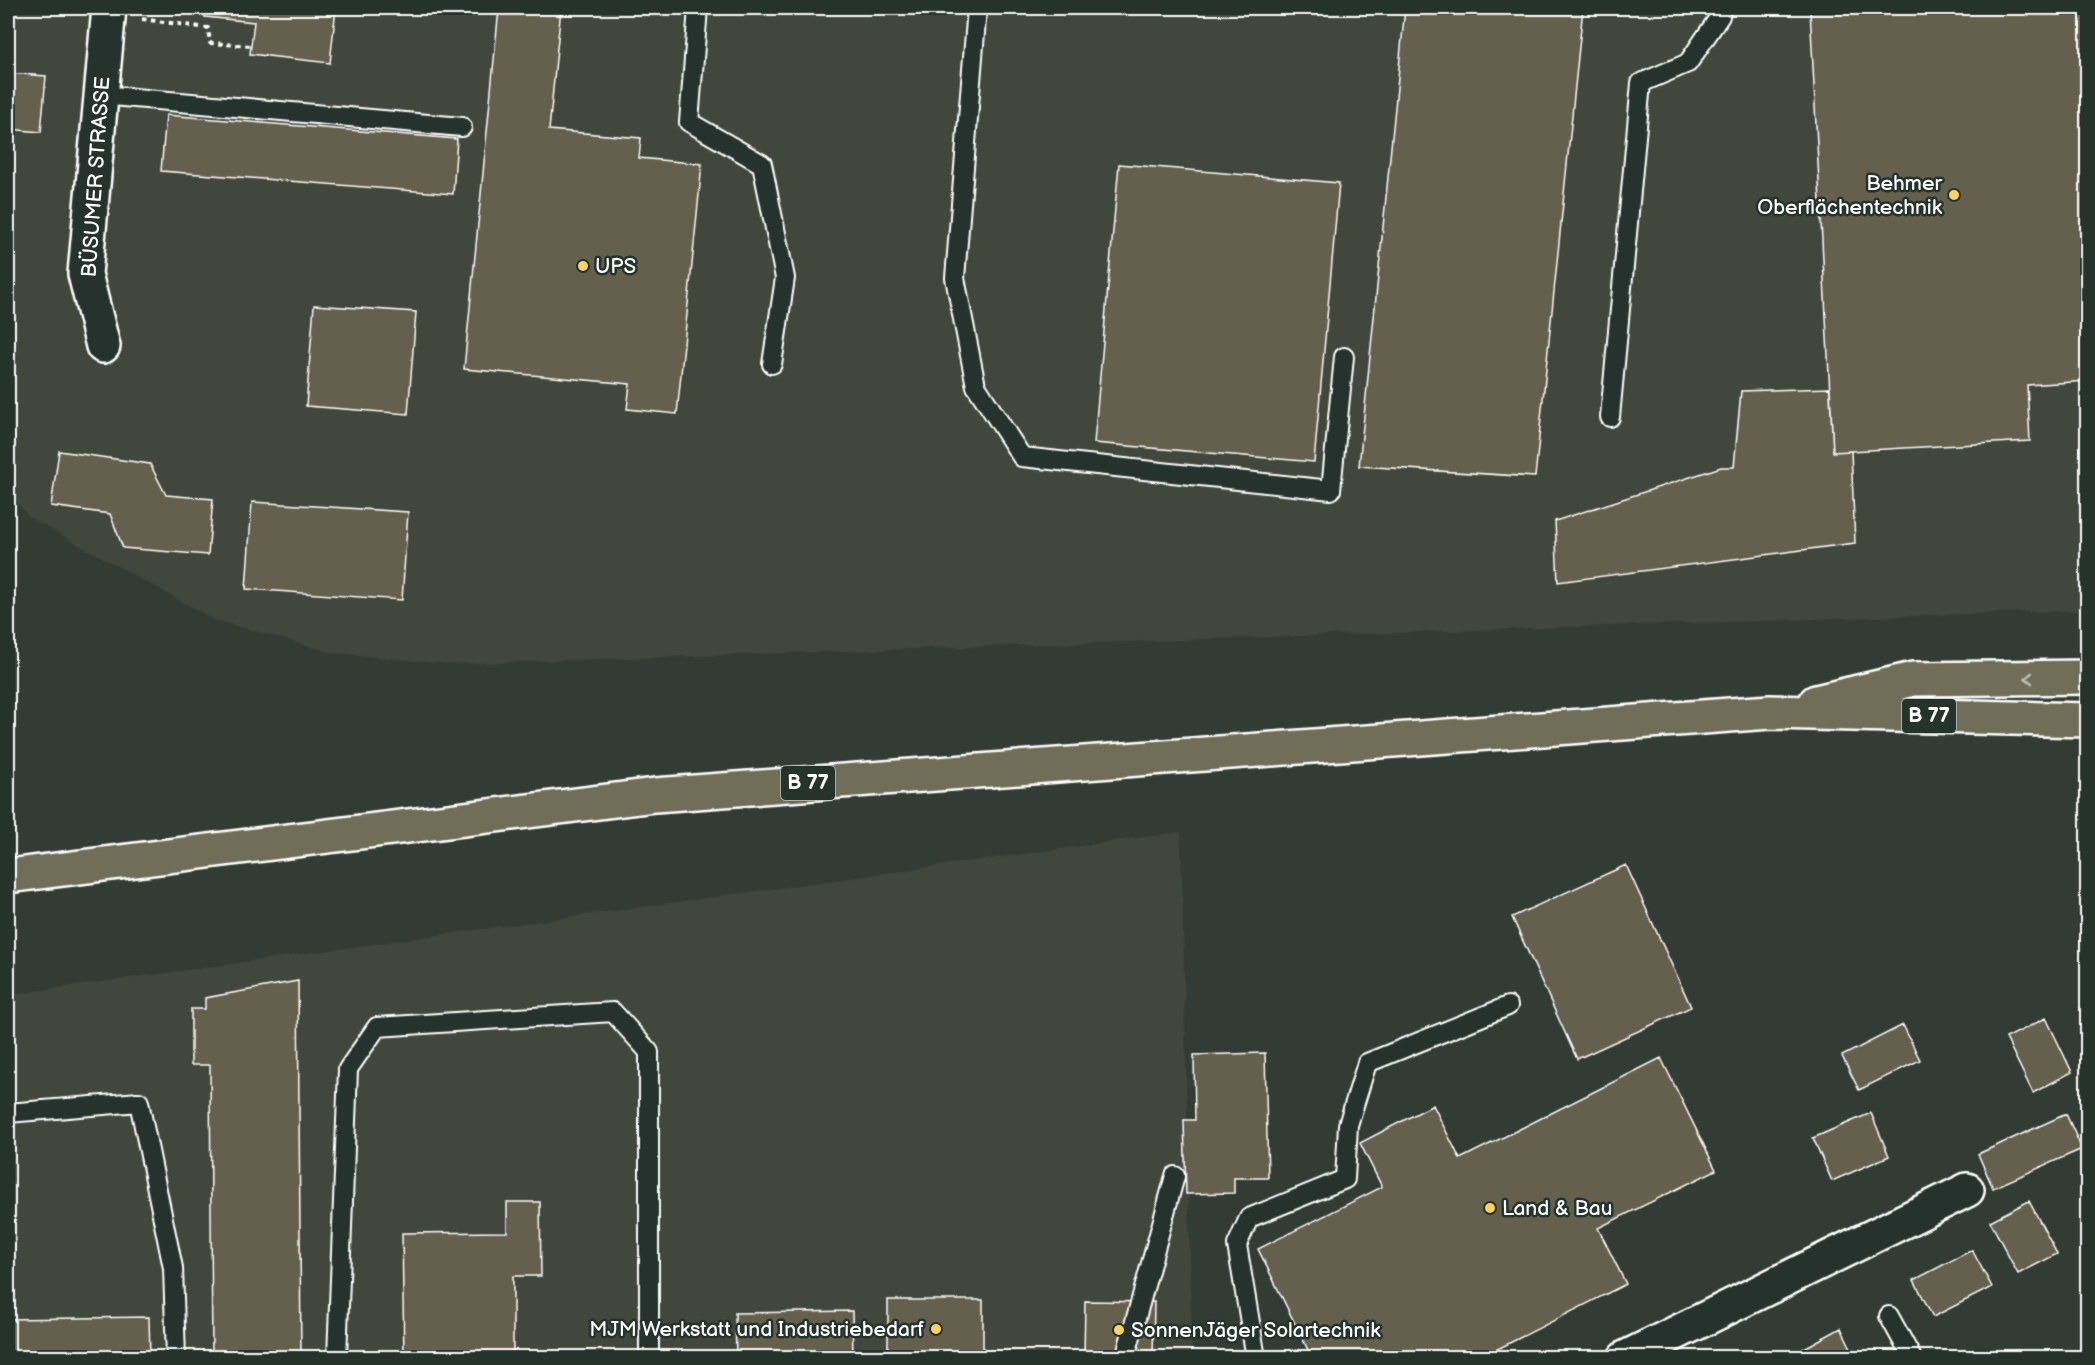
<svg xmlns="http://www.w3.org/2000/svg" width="2095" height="1365" font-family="'Balsamiq Sans',sans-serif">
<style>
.built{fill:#42463c}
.building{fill:#655e4e;stroke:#fff;stroke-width:1.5}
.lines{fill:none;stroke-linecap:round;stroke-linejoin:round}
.service-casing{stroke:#fff;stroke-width:22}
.minor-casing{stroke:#fff;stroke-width:38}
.primary-casing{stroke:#fff;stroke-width:38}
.path{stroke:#fff;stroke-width:4;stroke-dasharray:4.5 4.5;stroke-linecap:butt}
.service{stroke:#26332d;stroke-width:18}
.minor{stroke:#26332d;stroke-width:33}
.primary{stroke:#706e59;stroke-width:33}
.oneway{stroke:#bfbeb4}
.poi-dot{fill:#ffd166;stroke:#26332d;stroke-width:2}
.labels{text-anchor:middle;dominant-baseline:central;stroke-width:5;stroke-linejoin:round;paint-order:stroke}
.shield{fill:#26332d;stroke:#bec2c0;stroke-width:1.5}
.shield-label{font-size:20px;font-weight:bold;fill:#fff}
.street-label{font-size:21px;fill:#fff;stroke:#26332d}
.poi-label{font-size:21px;fill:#fff;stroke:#26332d;text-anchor:start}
</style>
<rect width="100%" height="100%" fill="#333c34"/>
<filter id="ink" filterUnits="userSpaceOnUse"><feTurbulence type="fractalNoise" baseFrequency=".0167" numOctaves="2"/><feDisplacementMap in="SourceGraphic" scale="12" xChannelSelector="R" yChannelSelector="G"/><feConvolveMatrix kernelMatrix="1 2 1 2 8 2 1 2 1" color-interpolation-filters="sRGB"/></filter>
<g filter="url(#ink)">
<path class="built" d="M8 8H2087V610L451 664 333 653 215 620 29 517 8 492Z
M1181 832 1192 1357H8V995Z"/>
<path class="building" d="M206 8H336L330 63 250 54 254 22 205 17Z
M499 8H561L549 130 641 138 639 158 702 164 677 414 627 409 630 384 464 369Z
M1405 8H1583L1535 477 1359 466Z
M1833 8H2088V381L2027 385 2030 441 1833 452 1810 9Z
M8 73 46 76 41 132 8 129Z
M166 115 457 139 453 194 161 171Z
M8 155 14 156 8 208Z
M1119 164 1339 183 1314 462 1094 443Z
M314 305 416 312 408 414 306 406Z
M1830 388 1833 452 1851 451 1855 543 1558 582 1555 521 1721 467H1734L1741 391Z
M59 451 150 464 166 495 213 499 208 555 123 548 110 514 51 506Z
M252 502 408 512 402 600 246 589Z
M1626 865 1691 1007 1577 1059 1512 917Z
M298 981 301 1358H212L210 1065H191V1009H205V998Z
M2046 1018 2072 1072 2033 1093 2006 1038Z
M1903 1025 1920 1060 1859 1090 1842 1056Z
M1265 1053 1268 1178H1234V1193L1186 1194 1184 1120H1195L1194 1055Z
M1661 1058 1716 1170 1598 1228 1626 1284 1480 1358H1312L1258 1249 1382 1187 1360 1143 1433 1105 1460 1159Z
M1871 1113 1889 1156 1832 1181 1813 1138Z
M2066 1114 2082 1149 1993 1188 1978 1154Z
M2029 1201 2057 1254 2018 1274 1990 1221Z
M507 1202H540L541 1276H513V1356L535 1358H404L402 1233 507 1232Z
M1972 1250 1992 1287 1933 1317 1914 1280Z
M888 1300H983V1358H888Z
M1085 1301 1154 1302 1153 1358H1084Z
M852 1311 853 1358H736L735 1313Z
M149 1317 150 1358H8V1319Z
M1841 1328 1856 1358H1786Z"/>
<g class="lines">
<g class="service-casing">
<path id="service" d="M698 8 689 122 762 164 785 278 772 364
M977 8 955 278 976 386 1022 457 1331 490 1344 357
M101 95 462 127
M1610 417 1641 83 1688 63 1720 16 1721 8
M8 1113 139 1102 173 1268 176 1358
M1889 1316 1912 1358
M337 1358 348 1069 377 1027 613 1012 649 1052V1358
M1125 1358 1175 1176
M1256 1358 1237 1245 1249 1218 1345 1179 1348 1125 1367 1063 1508 1006"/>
</g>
<g class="minor-casing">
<path id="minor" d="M103 346 85 274 109 8
M1625 1358 1967 1190"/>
</g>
<g class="primary-casing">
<path id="primary" d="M1816 702 1913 679 2088 677
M8 876 655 795 1770 712 2088 720"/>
</g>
<path class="path" d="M142 19 208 28 210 43 251 46"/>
<use href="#service" class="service"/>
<use href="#minor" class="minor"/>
<use href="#primary" class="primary"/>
</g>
<defs><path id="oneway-chevron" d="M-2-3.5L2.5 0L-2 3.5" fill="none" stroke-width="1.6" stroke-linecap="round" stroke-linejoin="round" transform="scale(1.5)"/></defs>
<use class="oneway" href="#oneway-chevron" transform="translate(2029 678) rotate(179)"/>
</g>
<g class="poi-dot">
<circle cx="1954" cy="195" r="6"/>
<circle cx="583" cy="266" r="6"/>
<circle cx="1490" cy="1208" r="6"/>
<circle cx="936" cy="1329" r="6"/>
<circle cx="1119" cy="1330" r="6"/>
</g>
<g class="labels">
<g class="shield">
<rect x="1902" y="699" width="54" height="34" rx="4.5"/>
<rect x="781" y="766" width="54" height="34" rx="4.5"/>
</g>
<g class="shield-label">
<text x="1929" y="716">B 77</text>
<text x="808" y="783">B 77</text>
</g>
<g class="street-label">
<text transform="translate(96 177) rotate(-86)">BÜSUMER STRASSE</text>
</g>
<g class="poi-label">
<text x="1942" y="183" text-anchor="end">Behmer<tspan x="1942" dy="24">Oberflächentechnik</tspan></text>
<text x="595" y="266">UPS</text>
<text x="1502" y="1208">Land &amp; Bau</text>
<text x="924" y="1329" text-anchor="end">MJM Werkstatt und Industriebedarf</text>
<text x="1131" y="1330">SonnenJäger Solartechnik</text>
</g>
</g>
<rect width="2095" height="1365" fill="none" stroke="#26332d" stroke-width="30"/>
<rect x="15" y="15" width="2065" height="1335" fill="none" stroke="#fff" stroke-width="2" filter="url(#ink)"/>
</svg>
